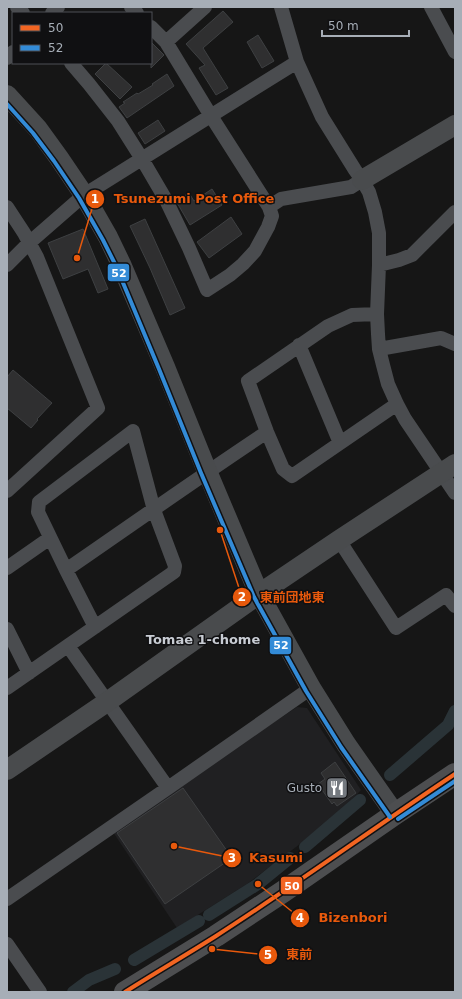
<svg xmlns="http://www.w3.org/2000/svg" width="462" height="999" font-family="'DejaVu Sans','Noto Sans JP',sans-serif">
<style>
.built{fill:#202022}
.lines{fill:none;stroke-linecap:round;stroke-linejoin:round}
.canal{stroke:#2a3337;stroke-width:12}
.building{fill:#2f2f30;stroke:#3e4042}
.street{stroke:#4a4c4f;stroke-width:14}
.secondary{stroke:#494b4d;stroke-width:20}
.highway{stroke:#4d4e50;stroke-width:22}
.bus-1-casing{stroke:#101012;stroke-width:7}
.bus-2-casing{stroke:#101012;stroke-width:7}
.bus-1{stroke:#f26522;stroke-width:4}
.bus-2{stroke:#338bd7;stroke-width:4}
.labels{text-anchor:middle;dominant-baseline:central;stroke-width:3;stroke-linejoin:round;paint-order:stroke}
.poi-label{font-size:12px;fill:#a7aeb7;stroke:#101012;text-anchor:end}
.neighbourhood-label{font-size:13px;font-weight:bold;fill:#c8ccd3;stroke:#101012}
.leader{fill:none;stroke:#e8590c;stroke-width:1.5}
.callout-dot{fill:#e8590c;stroke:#101012;stroke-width:1.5}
.mark-label{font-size:12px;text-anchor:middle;font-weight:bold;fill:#fff}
.callout-label{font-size:13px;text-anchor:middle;font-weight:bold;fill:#e8590c;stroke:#101012;stroke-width:3;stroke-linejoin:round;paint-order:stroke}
.line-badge{stroke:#101012;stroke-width:1.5}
.badge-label{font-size:11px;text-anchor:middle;font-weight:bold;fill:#fff}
</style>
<rect width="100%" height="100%" fill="#161616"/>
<path class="built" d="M297 707 307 708 361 790 344 808 296 847 247 884 177 928 113 832 242 743Z"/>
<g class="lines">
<path class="canal" d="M390 775 448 725 455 711
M305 847 360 800
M209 915 258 884 290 858
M134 960 199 921
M73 992 89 980 115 969"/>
</g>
<path class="building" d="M223 11 233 22 203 48 228 88 216 95 199 68 205 65 186 44Z
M258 35 274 61 262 68 247 42Z
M151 42 164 55 151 68Z
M106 63 132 87 120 99 95 74Z
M167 74 174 86 127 118 119 107 125 103 123 102 137 93 138 94 153 85 152 84Z
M158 120 165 131 145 144 138 133Z
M212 189 222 205 190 225 176 201 189 193 194 201Z
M231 217 242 234 209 258 197 242Z
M145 219 185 308 170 315 150 268 130 226Z
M83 229 108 289 98 293 88 269 63 279 48 243Z
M13 370 52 403 37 419 38 420 31 428 7 408V377Z
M335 762 356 793 337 806 334 802 332 804 318 784 325 779 321 773Z
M183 788 232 858 165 904 117 833Z"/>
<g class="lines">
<path class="street" d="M17 7 23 13
M131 7 137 13
M281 7 297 62 322 117 355 170 362 180 369 192 375 212 379 233V265L377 314 378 334 379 349 383 365 388 384 397 404 405 419 455 493
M431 7 455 52
M52 13 58 7
M166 42 205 7
M7 58 13 52
M71 63 89 84 118 121 142 159 166 200 189 248 207 290 230 275 243 264 255 251 268 227 272 216 269 207 211 116 166 42 151 27
M7 207 24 233 37 257 98 408 7 491
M269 207 281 199 351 187 362 180
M7 265 29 243 84 195 297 62
M379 265 399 260 412 255 455 212
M377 314 352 315 328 326 248 381 267 432 283 469 292 476 397 404
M299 345 340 443
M379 349 441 338 455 344
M339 540 396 628 446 595 455 606
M7 568 50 538
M66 570C133 524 199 477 267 432
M7 629 29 673
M68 646 168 788
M7 688 174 572 175 566 154 510 133 431 39 502 38 512 66 570 95 627
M7 899 168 788 311 688
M7 944 40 992"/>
<path class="secondary" d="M7 95 38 129 59 158 84 195 108 237 121 264 165 367 207 471 259 594 311 688 346 744 395 814
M362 180 455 125
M7 770 107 702 259 594 339 540 455 464"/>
<path class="highway" d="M125 992 216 936 284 891 395 814 455 774"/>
<g class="bus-1-casing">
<path id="bus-1" d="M125 992C155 973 186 955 216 936 297 884 375 827 455 774"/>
</g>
<g class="bus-2-casing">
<path id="bus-2" d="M7 104 33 133 54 161 79 198 103 240 116 266 159 369 201 473 254 597 306 691 341 747 390 817
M398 819 455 781"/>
</g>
<use href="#bus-1" class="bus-1"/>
<use href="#bus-2" class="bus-2"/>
</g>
<defs>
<g id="restaurant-square" transform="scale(1.15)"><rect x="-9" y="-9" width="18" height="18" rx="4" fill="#74797f" stroke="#101012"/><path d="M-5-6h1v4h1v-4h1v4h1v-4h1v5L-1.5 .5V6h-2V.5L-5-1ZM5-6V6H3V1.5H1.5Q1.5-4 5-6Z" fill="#fff"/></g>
</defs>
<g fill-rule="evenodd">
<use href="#restaurant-square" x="337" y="788"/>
</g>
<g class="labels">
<g class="poi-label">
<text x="322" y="788">Gusto</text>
</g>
<g class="neighbourhood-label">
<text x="203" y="639">Tomae 1-chome</text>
</g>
</g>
<path class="leader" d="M77 258L95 199M220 530L242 597M174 846L232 858M258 884L300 918M212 949L268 955"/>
<g class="callout-dot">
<circle cx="77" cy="258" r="4"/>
<circle cx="220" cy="530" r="4"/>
<circle cx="174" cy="846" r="4"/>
<circle cx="258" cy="884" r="4"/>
<circle cx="212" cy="949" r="4"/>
<circle cx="95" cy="199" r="10"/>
<circle cx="242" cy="597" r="10"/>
<circle cx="232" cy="858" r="10"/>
<circle cx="300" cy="918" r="10"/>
<circle cx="268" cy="955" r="10"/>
</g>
<g class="mark-label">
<text x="95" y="203">1</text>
<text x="242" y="601">2</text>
<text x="232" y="862">3</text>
<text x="300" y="922">4</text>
<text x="268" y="959">5</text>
</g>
<g class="callout-label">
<text x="194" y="203">Tsunezumi Post Office</text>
<text x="292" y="602">東前団地東</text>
<text x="276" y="862">Kasumi</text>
<text x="353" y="922">Bizenbori</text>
<text x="299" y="959">東前</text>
</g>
<g class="line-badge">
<rect x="107" y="263" width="23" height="19" rx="4" fill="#338bd7"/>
<rect x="269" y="636" width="23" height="19" rx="4" fill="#338bd7"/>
<rect x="280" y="876" width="23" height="19" rx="4" fill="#f26522"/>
</g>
<g class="badge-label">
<text x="119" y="277">52</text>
<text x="281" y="649">52</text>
<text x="292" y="890">50</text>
</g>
<rect width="462" height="999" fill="none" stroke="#a7aeb7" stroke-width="16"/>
<rect x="12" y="12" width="140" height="52" fill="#101012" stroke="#4c4f54"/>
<rect x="20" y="25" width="20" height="6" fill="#f26522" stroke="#4c4f54"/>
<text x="48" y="32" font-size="12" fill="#a7aeb7">50</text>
<rect x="20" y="45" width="20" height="6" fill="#338bd7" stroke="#4c4f54"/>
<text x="48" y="52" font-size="12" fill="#a7aeb7">52</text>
<path d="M322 30v6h87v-6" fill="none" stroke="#a7aeb7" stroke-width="2"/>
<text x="328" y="30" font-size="12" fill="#a7aeb7" stroke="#101012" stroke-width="3" paint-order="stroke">50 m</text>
</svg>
